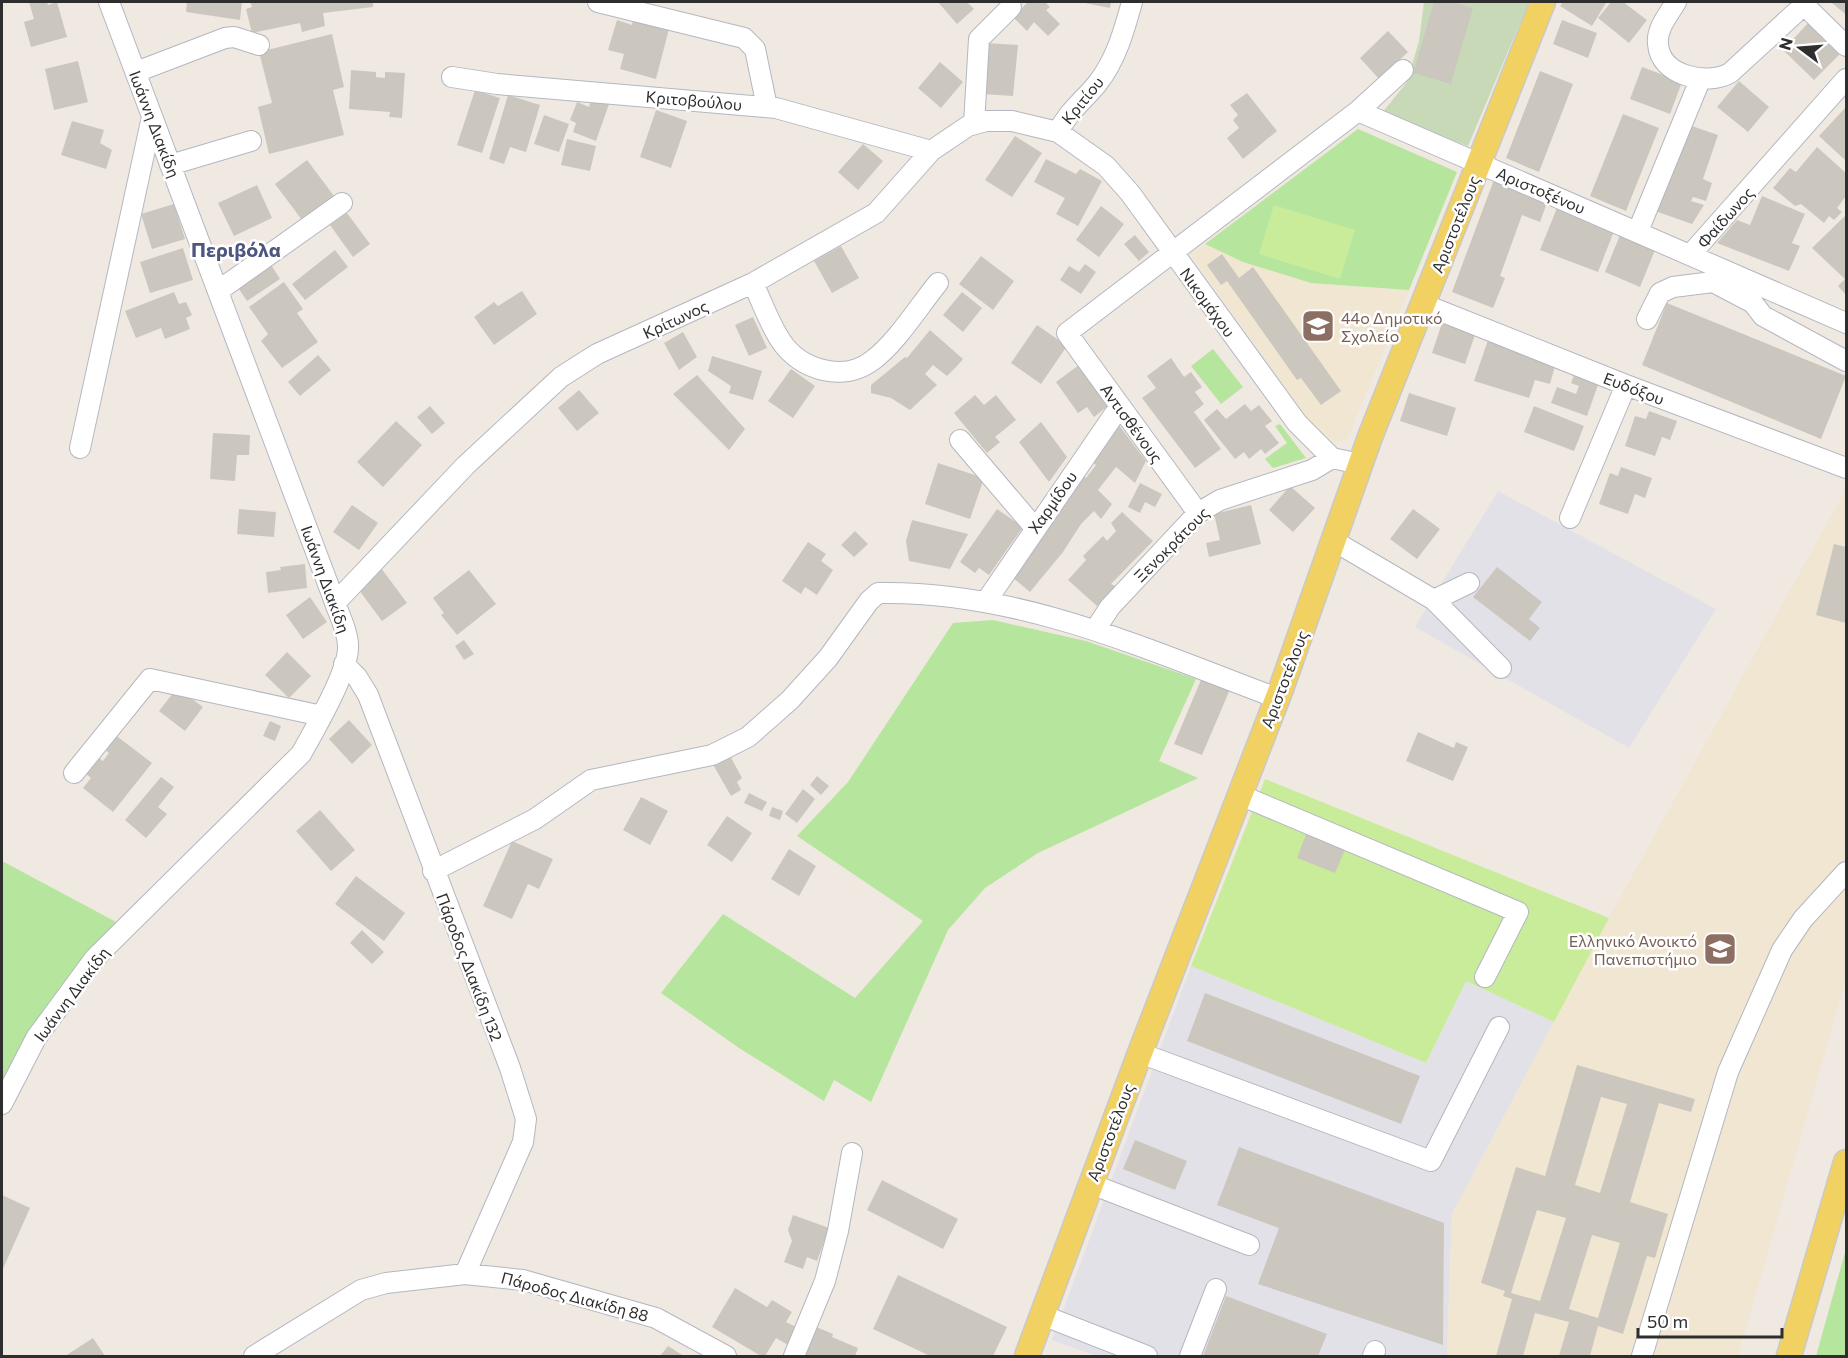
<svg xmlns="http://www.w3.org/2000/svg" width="1848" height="1358" font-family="Commissioner,sans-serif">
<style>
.industrial{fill:#e3e1e8}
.education{fill:#f0e6d1}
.green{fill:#b6e59e}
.cemetery{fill:#c8d9b8}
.pitch{fill:#c9ec9a}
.building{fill:#cbc7bf;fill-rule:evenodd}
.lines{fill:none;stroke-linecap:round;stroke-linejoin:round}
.minor-casing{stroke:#b4b7c1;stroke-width:22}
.major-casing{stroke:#c9c9c9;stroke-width:27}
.minor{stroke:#fff;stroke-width:20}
.major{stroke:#f2d163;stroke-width:24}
.labels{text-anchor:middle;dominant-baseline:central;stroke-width:5;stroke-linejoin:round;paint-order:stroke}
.street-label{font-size:16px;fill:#2e2e2e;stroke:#fff}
.education-label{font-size:16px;fill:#785e54;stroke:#fff;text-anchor:start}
.quarter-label{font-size:20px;font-weight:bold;fill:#4d5680;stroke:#fff}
</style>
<rect width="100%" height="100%" fill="#efe9e1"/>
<path class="industrial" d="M1498 491 1716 609 1629 748 1415 627Z
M1191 966 1426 1063 1466 981 1554 1022 1452 1214 1447 1356H1096L1052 1340Z"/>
<path class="education" d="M1205 244 1243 262 1311 283 1409 290 1347 439 1335 443 1307 418 1190 254Z
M1846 489V979L1738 1356H1447L1452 1214 1609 918Z"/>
<path class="green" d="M1358 129 1457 172 1409 290 1311 283 1243 262 1205 244Z
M1213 349 1243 387 1221 404 1191 366Z
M1280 424 1306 458 1273 468 1265 459 1287 443 1275 426Z
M993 620 1086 641 1196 679 1159 761 1198 778 1038 853 985 888 948 930 871 1102 834 1080 824 1101 739 1048 661 993 723 914 855 998 923 921 797 836 848 782 953 623Z
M2 861 118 923 2 1091Z
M1846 1249V1356H1816Z"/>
<path class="cemetery" d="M1424 2H1529L1468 146 1382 113 1407 82 1419 41Z"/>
<path class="pitch" d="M1274 205 1355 230 1340 279 1259 254Z
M1265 779 1609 918 1554 1022 1466 981 1426 1063 1191 966Z"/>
<path class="building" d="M29 2H47L48 5 57 2 67 37 31 47 24 22 34 19Z
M187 2H242L240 20 186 12Z
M250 2H373V7L323 13 325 26 302 32 300 23 252 33 246 9 252 7Z
M938 2H967L974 9 957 24Z
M1028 2H1045L1050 7 1046 10 1060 24 1048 36 1034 22 1027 31 1013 17Z
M1080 2H1111L1110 8Z
M1434 2H1451L1473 8 1451 84 1413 73Z
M1563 2H1604L1606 3 1592 26 1560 6Z
M1611 2H1623L1647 20 1629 43 1598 18Z
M1831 2H1846V15L1844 13Z
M617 20 632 25 633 20 669 29 656 79 620 69 624 54 608 50Z
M1562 20 1597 33 1588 58 1553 44Z
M1811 20 1843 51 1814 80 1783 50Z
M1388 31 1408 52 1379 79 1360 58Z
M332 34 344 87 333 90 344 135 269 154 258 107 272 103 259 52Z
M986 43 1018 45 1013 96 982 94Z
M78 61 88 102 54 110 45 69Z
M940 62 963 82 941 108 918 88Z
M1642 67 1682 82 1670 114 1630 99Z
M351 70 376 72V77L385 78V72L405 73 402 118 389 117 390 112 349 109Z
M1540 71 1573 84 1539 172 1506 158Z
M1739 81 1769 107 1748 132 1717 107Z
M475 90 500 98 482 153 457 145Z
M1247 93 1277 131 1243 159 1227 138 1239 128 1233 120 1238 115 1230 105Z
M508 95 540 105 526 152 510 147 504 164 489 159Z
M592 98 609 104 596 141 573 132 576 123 570 120 577 102 589 107Z
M1846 107V161L1819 136Z
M656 110 687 121 671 168 640 157Z
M1623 114 1659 128 1626 211 1590 196Z
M544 115 569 124 559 152 534 144Z
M72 121 104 130 100 143 112 150 106 169 61 155Z
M1689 125 1718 135 1703 179 1712 183 1706 201 1693 197 1691 201 1704 205 1692 224 1655 211 1670 168 1674 170Z
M1015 136 1042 153 1012 197 985 180Z
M567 139 596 146 590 171 561 165Z
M863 144 883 161 858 190 838 172Z
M1817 147 1846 173V196L1837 208 1842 212 1834 220 1829 216 1824 223 1801 204 1795 206 1773 188 1790 168 1796 172Z
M1046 159 1076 174 1080 169 1102 181 1078 226 1056 214 1065 198 1034 182Z
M307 160 334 196 302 220 275 184Z
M1495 177 1549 197 1540 222 1522 215 1500 276 1505 278 1493 308 1452 292Z
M257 185 272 218 234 236 218 203Z
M1762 196 1805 214 1792 243 1800 246 1789 271 1717 243 1737 220 1750 225Z
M1559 203 1616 226 1598 272 1540 250Z
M174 204 185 239 152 249 141 214Z
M1101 206 1124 224 1099 257 1076 240Z
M347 213 370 244 353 257 330 225Z
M1846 215V295L1838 286 1845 279 1812 248Z
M1622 230 1657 245 1640 287 1605 272Z
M1135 235 1149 252 1139 261 1124 244Z
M841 246 859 278 832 293 814 261Z
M183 248 193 280 150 293 140 262Z
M335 250 348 267 305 300 292 284Z
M1222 254 1239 278 1253 267 1341 391 1321 405 1301 378 1297 380 1227 281 1221 285 1207 265Z
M981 256 1014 281 993 310 959 284Z
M270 263 280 279 247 301 237 286Z
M1085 264 1096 272 1081 294 1060 280 1069 266 1079 272Z
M284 282 303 309 297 313 318 342 282 368 261 341 268 334 249 307Z
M522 291 537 314 494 345 474 317 494 302 498 306Z
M174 292 179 304 186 302 192 315 186 318 190 329 165 339 161 328 136 338 125 311Z
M962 292 982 308 963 332 943 315Z
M1667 303 1846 376 1821 439 1642 365Z
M753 317 767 348 749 356 735 325Z
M1442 323 1475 335 1465 364 1432 353Z
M1037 325 1067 346 1041 384 1011 363Z
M930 330 963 359 958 365 947 376 933 365 925 374 937 385 910 410 891 398 871 393V385L905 357 907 358Z
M683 332 697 357 679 370 664 343Z
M1488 340 1556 362 1550 384 1535 380 1529 398 1474 381Z
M318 355 331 370 300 396 288 382Z
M712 356 762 371 753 400 729 393 731 386 708 371Z
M1171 358 1184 377 1191 372 1202 387 1195 392 1204 404 1194 412 1221 449 1195 468 1142 398 1156 388 1147 376Z
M1079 365 1109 405 1094 417 1087 407 1078 413 1056 382Z
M791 369 815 386 793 418 768 401Z
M1575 373 1599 382 1587 416 1551 403 1557 387 1576 394 1579 386 1571 383Z
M697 375 745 429 729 450 673 394Z
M579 390 599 413 577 431 558 408Z
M1409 393 1456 408 1447 436 1400 421Z
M975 395 984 405 996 395 1016 420 995 437 1000 442 987 453 954 413Z
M1245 404 1251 411 1259 405 1272 421 1265 426 1279 443 1265 454 1261 449 1249 459 1244 452 1235 459 1204 420 1217 409 1226 419Z
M430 406 445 423 432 434 417 417Z
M1534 406 1584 426 1574 451 1524 432Z
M1649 411 1677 421 1670 440 1662 437 1655 456 1625 446 1635 416 1646 419Z
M1115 420 1146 461 1135 483 1116 467 1098 490 1112 504 1101 519 1094 511 1081 524 1063 552 1030 592 1011 576 1062 509V497L1080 472 1086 478 1096 465 1088 458Z
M396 421 422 445 383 487 357 462Z
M1041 422 1067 457 1049 482 1019 442Z
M213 433 250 435 249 455H237L235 481 210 479Z
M938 463 984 478 970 519 925 504Z
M1621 467 1652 478 1645 498 1635 494 1628 514 1599 504 1610 473 1618 476Z
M1140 483 1162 494 1155 507 1145 502 1140 513 1128 507Z
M1290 486 1315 508 1293 532 1269 510Z
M352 505 378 523 359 550 333 532Z
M1251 505 1261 544 1209 557 1206 543 1220 540 1214 514Z
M239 509 276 512 274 537 237 534Z
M997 509 1023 527 989 575 979 568 975 573 960 562Z
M1413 509 1440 529 1417 559 1390 539Z
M1122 512 1153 541 1111 584 1115 586 1097 606 1068 580 1086 560 1083 556 1103 536 1107 541 1116 531 1111 523Z
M912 520 968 534 950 569 909 561 906 541Z
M855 531 868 544 854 557 841 545Z
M808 542 826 554 821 561 833 570 817 595 805 587 801 594 782 581Z
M1834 544 1846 547V623L1816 615Z
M305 564 307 588 268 593 266 572 281 570 280 567Z
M1497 567 1542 602 1529 619 1540 628 1530 641 1473 597Z
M381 568 407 603 382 621 356 586Z
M469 570 496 604 457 635 441 615 444 613 433 598Z
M310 597 327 622 303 639 286 615Z
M464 640 474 654 464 660 455 646Z
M287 652 311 676 289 698 265 675Z
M1203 675 1231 687 1202 755 1174 744Z
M177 688 203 707 185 731 159 711Z
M349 720 372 745 352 764 329 739Z
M270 721 281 726 275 741 263 736Z
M1418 732 1454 748 1456 742 1468 747 1453 781 1406 761Z
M114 734 152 763 113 812 83 788 91 778 86 774 99 758 103 761 109 753 103 748Z
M728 752 742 778 737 782 741 790 731 796 711 761Z
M817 776 829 786 821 795 810 785Z
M161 777 174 787 158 807 167 814 146 838 125 820Z
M803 789 815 799 797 823 785 814Z
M749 793 767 802 762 811 744 803Z
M641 797 668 811 650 845 623 830Z
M772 807 783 811 780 820 769 816Z
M320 810 355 850 331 871 296 831Z
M727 816 752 833 732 862 707 845Z
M1308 829 1347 845 1335 873 1297 858Z
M512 841 553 859 539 889 528 884 512 919 483 906Z
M789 849 816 866 799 896 771 879Z
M356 876 405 913 384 941 335 904Z
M362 930 384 952 372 964 350 943Z
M1205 993 1420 1076 1401 1124 1187 1041Z
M1577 1065 1695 1099 1691 1112 1659 1103 1630 1202 1668 1214 1655 1258 1647 1256 1623 1334 1598 1326 1590 1356H1559L1569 1322 1535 1313 1523 1356H1496L1512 1299 1503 1296 1505 1291 1481 1283 1516 1167 1545 1176ZM1601 1097 1627 1104 1600 1193 1575 1185ZM1537 1210 1566 1218 1540 1301 1511 1293ZM1592 1235 1620 1243 1598 1318 1569 1309Z
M1135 1140 1187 1161 1175 1190 1123 1169Z
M1239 1147 1444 1223 1443 1345 1258 1284 1279 1228 1217 1205Z
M882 1180 958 1219 943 1249 867 1210Z
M2 1195 30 1208 2 1271Z
M793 1215 829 1228 817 1261 807 1257 803 1269 784 1262 792 1241 788 1230Z
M898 1275 1007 1327 993 1356H930L873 1329Z
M735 1288 767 1307 772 1300 792 1312 786 1322 798 1328 788 1345 776 1338 765 1356H761L712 1327Z
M1226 1296 1327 1334 1318 1356H1203Z
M814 1326 833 1334 832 1337 858 1348 855 1356H801Z
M93 1338 105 1356H65Z
M668 1346 684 1356H660Z"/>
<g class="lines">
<g class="minor-casing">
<path id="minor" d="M598 2 744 38 755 49 767 107
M1676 2C1669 14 1656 29 1658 44 1660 76 1707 86 1730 73L1804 5
M1801 2 1846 46
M136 72 225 38 234 37 259 45
M452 77 497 84 776 108 931 151
M1358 111 1846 323
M974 124 979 39 1011 7
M1058 132C1068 112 1083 101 1097 84 1116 60 1124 31 1132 2
M170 165 251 141
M1638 231 1700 80
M1691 254 1846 79
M1713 282 1753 303 1763 316 1846 361
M753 283C762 302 769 323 781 341 800 370 844 383 873 360 897 342 919 306 938 283
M218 291 342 203
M1423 304 1626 385 1846 468
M1647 319 1660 293 1673 287 1713 282 1721 272
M960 440 1035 528
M80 448 152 117
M1198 513 1067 333 1358 111 1403 70
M1570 518 1626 385
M1334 541 1434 600 1501 668
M987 600 1120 406
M1434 600 1469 583
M335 603 466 465 561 377 597 354 753 283 876 213 931 151 968 126 986 121H1012L1058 132 1106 166 1130 193 1297 423 1332 458 1360 464
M1095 630 1110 607 1198 513 1220 500 1312 470 1332 458
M344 664 357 677 368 695 510 1068 526 1119 523 1142 465 1274
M74 773 150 679 322 716
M1240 795 1518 912 1485 977
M433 871 535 819 591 780 712 755 748 737 790 700 828 658 869 601 878 593C1019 590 1148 650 1277 698
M1140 1053 1431 1161 1499 1027
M2 1104 36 1038 95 958 301 754C314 731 347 674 348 649 349 633 339 615 334 600L109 2
M1091 1184 1249 1245
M1042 1315 1147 1356
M254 1356 361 1290 386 1283 465 1274 523 1280 656 1318 726 1356
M794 1356 825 1281 838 1231 852 1153
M1190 1356 1216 1289
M1373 1356 1375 1351
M1642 1356 1728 1072 1782 950 1803 919 1846 872"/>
</g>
<g class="major-casing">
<path id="major" d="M1027 1356 1140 1053 1281 689 1370 437 1543 2
M1789 1356 1846 1162"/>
</g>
<use href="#minor" class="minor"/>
<use href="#major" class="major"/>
</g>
<defs>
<g id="school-square" transform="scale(1.725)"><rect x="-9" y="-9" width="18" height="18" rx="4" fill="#8d6e63" stroke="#fff"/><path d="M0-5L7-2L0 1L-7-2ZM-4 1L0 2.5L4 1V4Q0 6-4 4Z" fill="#fff"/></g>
<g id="university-square" transform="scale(1.725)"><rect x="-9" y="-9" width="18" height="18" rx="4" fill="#8d6e63" stroke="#fff"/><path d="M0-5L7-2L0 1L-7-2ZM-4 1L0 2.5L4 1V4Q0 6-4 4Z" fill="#fff"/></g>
</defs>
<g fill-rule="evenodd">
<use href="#school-square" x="1318" y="326"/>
<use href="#university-square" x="1720" y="949"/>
</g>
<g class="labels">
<g class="street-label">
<text transform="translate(694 100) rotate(5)">Κριτοβούλου</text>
<text transform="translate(1082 100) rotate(-51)">Κριτίου</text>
<text transform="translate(155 124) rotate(69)">Ιωάννη Διακίδη</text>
<text transform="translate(1541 190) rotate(23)">Αριστοξένου</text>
<text transform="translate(1725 217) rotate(-48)">Φαίδωνος</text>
<text transform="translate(1455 224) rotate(-68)">Αριστοτέλους</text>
<text transform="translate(1208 302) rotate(54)">Νικομάχου</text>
<text transform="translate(675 319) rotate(-25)">Κρίτωνος</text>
<text transform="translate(1634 388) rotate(21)">Ευδόξου</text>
<text transform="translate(1132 423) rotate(54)">Αντισθένους</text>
<text transform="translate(1052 502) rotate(-55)">Χαρμίδου</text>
<text transform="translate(1171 544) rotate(-45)">Ξενοκράτους</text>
<text transform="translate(326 579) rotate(70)">Ιωάννη Διακίδη</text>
<text transform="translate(1284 679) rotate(-69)">Αριστοτέλους</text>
<text transform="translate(470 967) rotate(69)">Πάροδος Διακίδη 132</text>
<text transform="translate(71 994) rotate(-53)">Ιωάννη Διακίδη</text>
<text transform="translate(1110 1132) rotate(-69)">Αριστοτέλους</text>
<text transform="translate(575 1296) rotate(15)">Πάροδος Διακίδη 88</text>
</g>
<g class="education-label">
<text x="1341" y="317">44ο Δημοτικό<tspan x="1341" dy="18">Σχολείο</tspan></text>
<text x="1697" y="940" text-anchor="end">Ελληνικό Ανοικτό<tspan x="1697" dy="18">Πανεπιστήμιο</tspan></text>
</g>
<g class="quarter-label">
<text x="236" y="249">Περιβόλα</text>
</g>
</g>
<rect width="1848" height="1358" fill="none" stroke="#2e2e2e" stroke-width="6"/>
<g transform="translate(1800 48) rotate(286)" stroke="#ffffff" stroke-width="4.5" paint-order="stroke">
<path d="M0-4.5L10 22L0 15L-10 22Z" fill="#2e2e2e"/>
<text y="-9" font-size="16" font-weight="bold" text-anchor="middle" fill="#2e2e2e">N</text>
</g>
<path d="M1638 1328v9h144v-9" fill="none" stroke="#2e2e2e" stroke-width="3"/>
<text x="1647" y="1328" font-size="18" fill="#2e2e2e" stroke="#ffffff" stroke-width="4.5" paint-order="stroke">50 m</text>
</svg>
